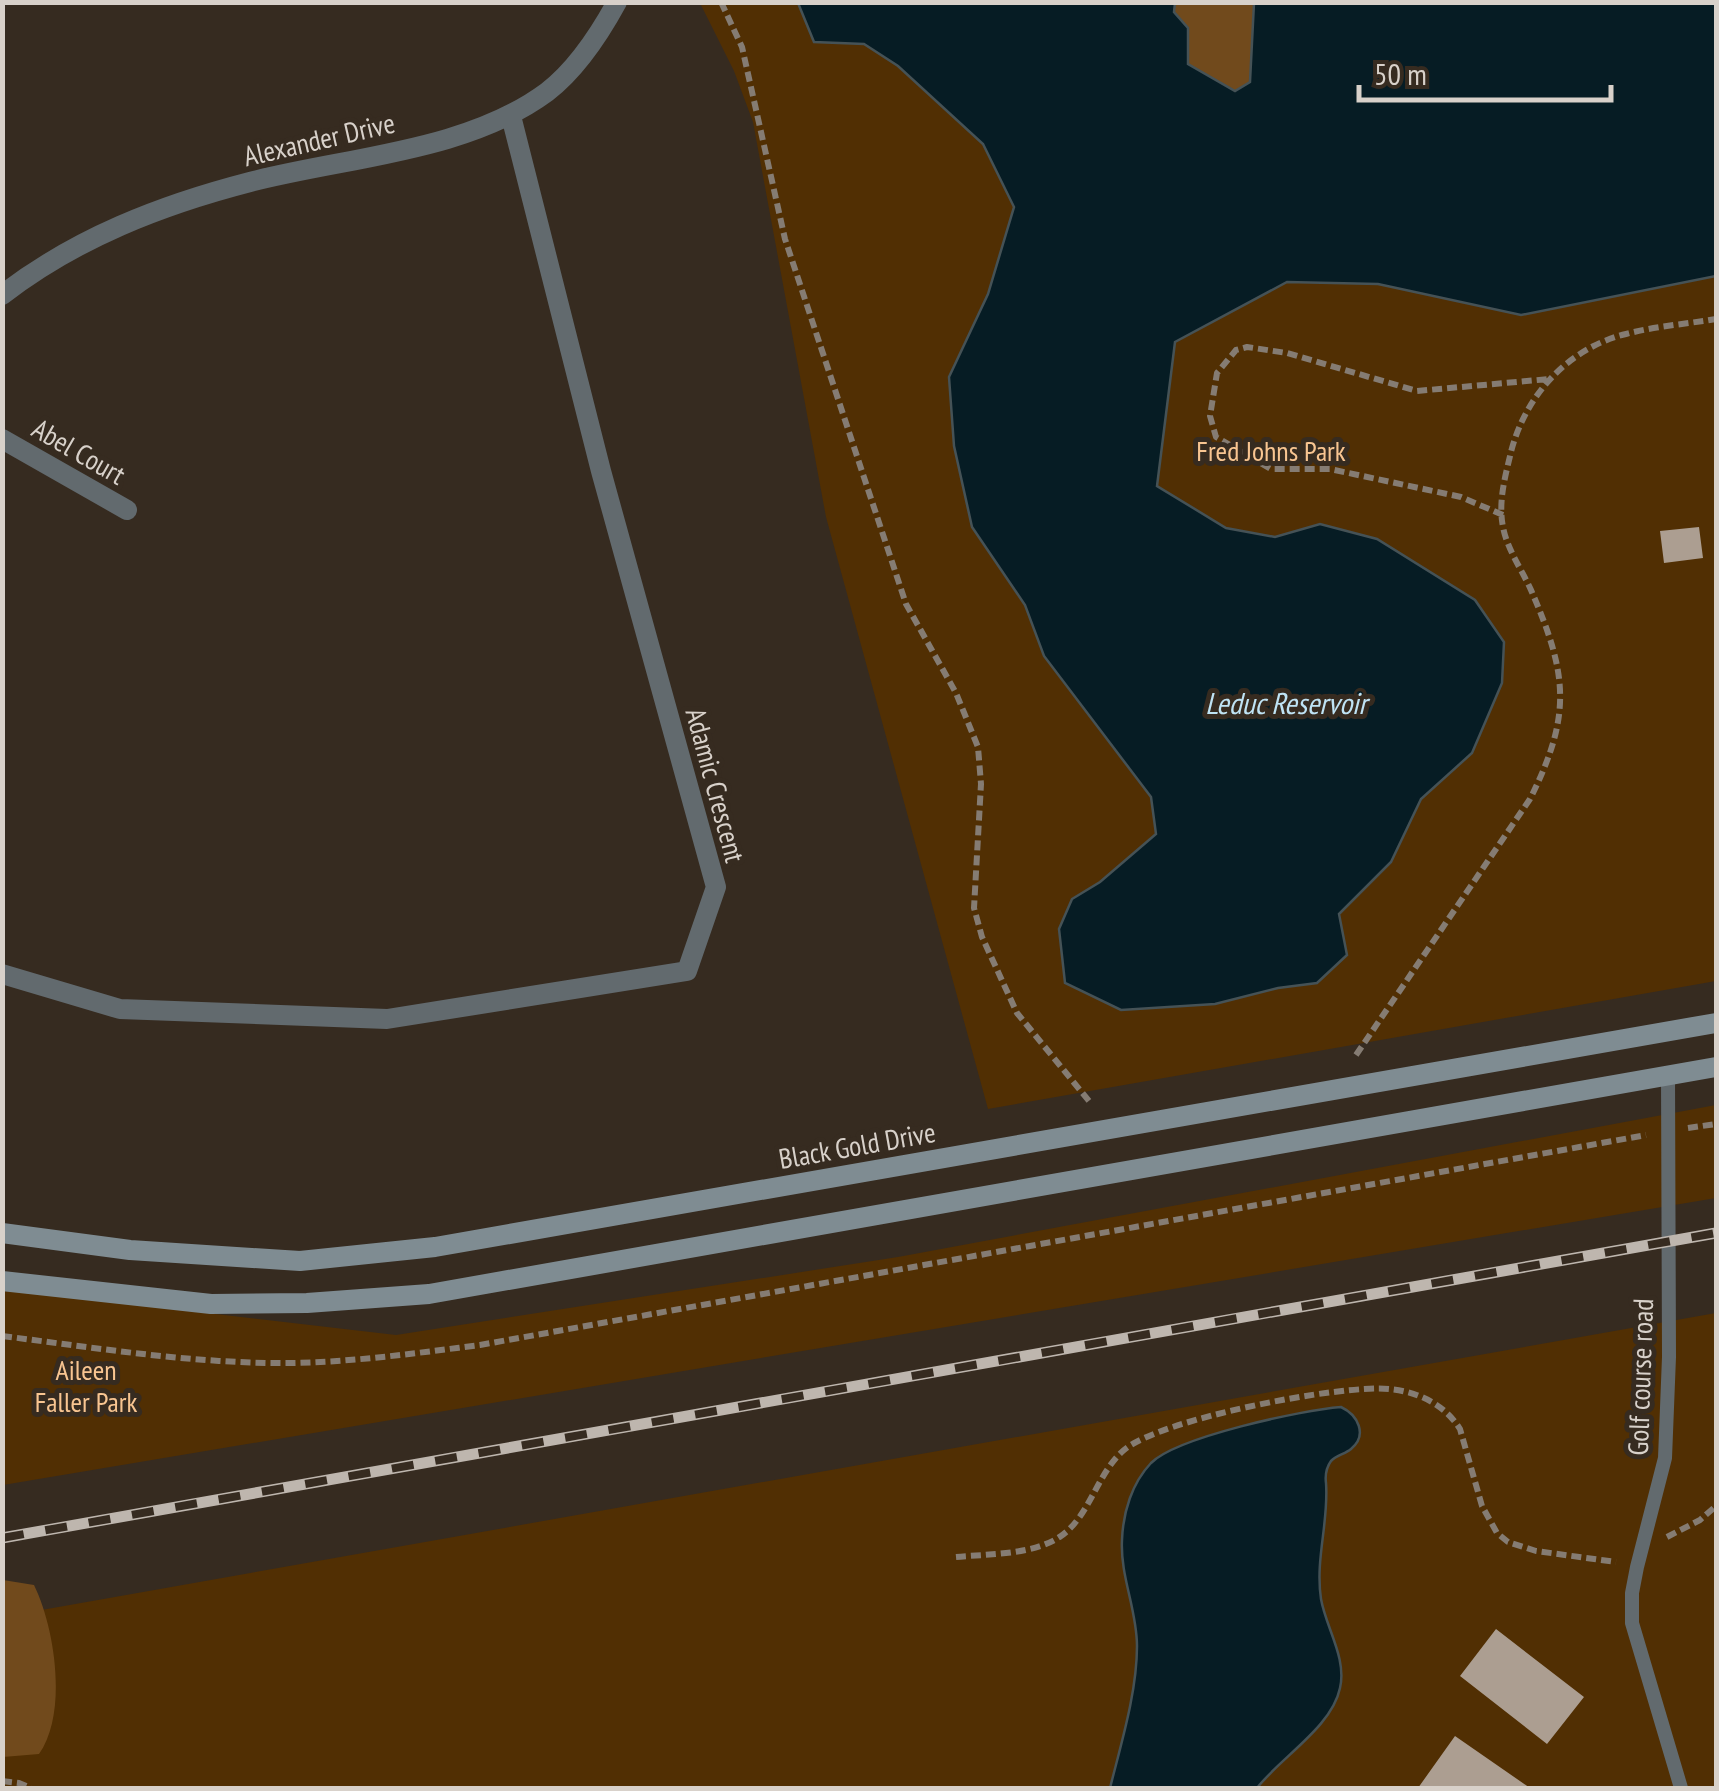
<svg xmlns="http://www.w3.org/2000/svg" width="1719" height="1791" font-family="'PT Sans Narrow',sans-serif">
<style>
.green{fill:#512f03}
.forest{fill:#714a1c}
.water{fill:#061c24;stroke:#455256;stroke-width:2.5}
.building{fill:#ac9e91}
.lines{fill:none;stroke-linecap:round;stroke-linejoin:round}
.path{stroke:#857c73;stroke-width:6;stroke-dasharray:10 5;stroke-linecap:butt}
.service{stroke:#626a6e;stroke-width:14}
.minor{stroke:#626a6e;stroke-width:20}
.secondary{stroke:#7f8c92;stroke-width:20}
.rail-casing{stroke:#beb6ae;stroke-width:11}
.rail{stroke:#362b20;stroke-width:8;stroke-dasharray:22;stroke-linecap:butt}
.labels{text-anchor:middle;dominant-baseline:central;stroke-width:10;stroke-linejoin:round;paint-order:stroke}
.street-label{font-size:28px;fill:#d8d1ca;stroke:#362b20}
.park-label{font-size:28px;fill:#f8c591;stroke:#362b20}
.water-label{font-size:30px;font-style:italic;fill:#bfe3f4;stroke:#362b20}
</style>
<rect width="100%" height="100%" fill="#362b20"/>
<path class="green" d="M700 3H1716V981L988 1109 826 517 753 122 734 71Z
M1716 1105V1198L3 1485 2 1289 396 1335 898 1257Z
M1716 1313V1788H3L2 1617Z"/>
<path class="forest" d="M1175 3H1254L1250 83 1235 91 1188 65V28L1173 12Z
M3 1580 34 1585C55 1628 68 1713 39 1754L3 1757Z"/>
<path class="water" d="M798 3H1175L1174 12 1188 28V64L1235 91 1250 82 1254 3H1716V276L1521 315 1378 284 1287 282 1175 342 1157 486 1226 528 1275 537 1320 524 1377 539 1475 600 1504 642 1502 683 1472 753 1421 799 1391 862 1339 914 1347 955 1317 983 1278 988 1215 1004 1121 1010 1065 983 1059 929 1072 899 1100 882 1156 834 1151 797 1044 656 1025 605 972 527 954 446 949 377 988 294 1014 207 983 144 898 66 864 44 814 42Z
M1341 1407C1358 1415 1368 1435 1351 1449 1345 1454 1337 1455 1331 1461 1326 1468 1325 1475 1326 1483 1329 1522 1315 1559 1321 1599 1326 1628 1347 1658 1340 1688 1332 1727 1281 1757 1257 1788H1110C1121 1744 1137 1692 1137 1646 1137 1610 1120 1576 1122 1540 1123 1512 1132 1483 1151 1463 1177 1437 1302 1410 1341 1407Z"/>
<path class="building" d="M1699 527 1703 558 1664 563 1660 531Z
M1496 1629 1584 1697 1547 1744 1460 1676Z
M1455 1736 1530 1788H1418Z"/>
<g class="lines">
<path class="path" d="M721 2 742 47 785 239 906 604 956 693 978 747 981 784 974 908 982 937 1017 1013 1089 1101
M1503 515 1461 497 1330 469H1271L1216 437 1210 416 1217 373 1236 350 1247 347 1287 353 1417 391 1549 379
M1356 1055 1530 799C1572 715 1568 675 1531 590 1522 570 1507 549 1503 527 1498 502 1505 477 1511 452 1525 396 1568 348 1626 334 1656 326 1687 324 1716 319
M1688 1128 1716 1124
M2 1336C98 1348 194 1364 291 1363 354 1362 417 1353 480 1345L1646 1135
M1667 1537 1700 1520 1716 1506
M956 1557C988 1554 1034 1555 1061 1536 1090 1516 1097 1473 1124 1450 1160 1419 1341 1384 1390 1389 1419 1392 1445 1405 1460 1429L1482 1506 1497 1533 1508 1542 1536 1551 1616 1562
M2 1781 19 1783 31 1788"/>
<path class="service" d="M1668 1076 1669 1357 1665 1458 1637 1567 1632 1593V1623L1681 1788"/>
<path class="minor" d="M2 295C76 238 161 205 250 182 346 157 466 152 547 92 577 69 599 35 617 2
M2 439 127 510
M2 974 120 1009 387 1019 687 971 716 887 601 471 511 116"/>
<path class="secondary" d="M2 1233 130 1250 300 1261 435 1247 1716 1023
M2 1281 211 1304 307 1303 429 1294 1716 1067"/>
<g class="rail-casing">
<path id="rail" d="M2 1538 1716 1233"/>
</g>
<use href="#rail" class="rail"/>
</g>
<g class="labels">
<g class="street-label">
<text transform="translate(319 139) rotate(-13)">Alexander Drive</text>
<text transform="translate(79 451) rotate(30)">Abel Court</text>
<text transform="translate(716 785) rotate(75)">Adamic Crescent</text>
<text transform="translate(857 1145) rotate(-10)">Black Gold Drive</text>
<text transform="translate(1640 1377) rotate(-88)">Golf course road</text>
</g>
<g class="park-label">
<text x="1271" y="450">Fred Johns Park</text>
<text x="86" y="1369">Aileen<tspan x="86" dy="32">Faller Park</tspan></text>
</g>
<g class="water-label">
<text x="1286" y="702">Leduc Reservoir</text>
</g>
</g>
<rect width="1719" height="1791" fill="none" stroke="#d8d1ca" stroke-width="10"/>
<path d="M1359 85v15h252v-15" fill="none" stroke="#d8d1ca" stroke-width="5"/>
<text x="1374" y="85" font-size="30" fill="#d8d1ca" stroke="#362b20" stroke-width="8" paint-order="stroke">50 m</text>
</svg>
